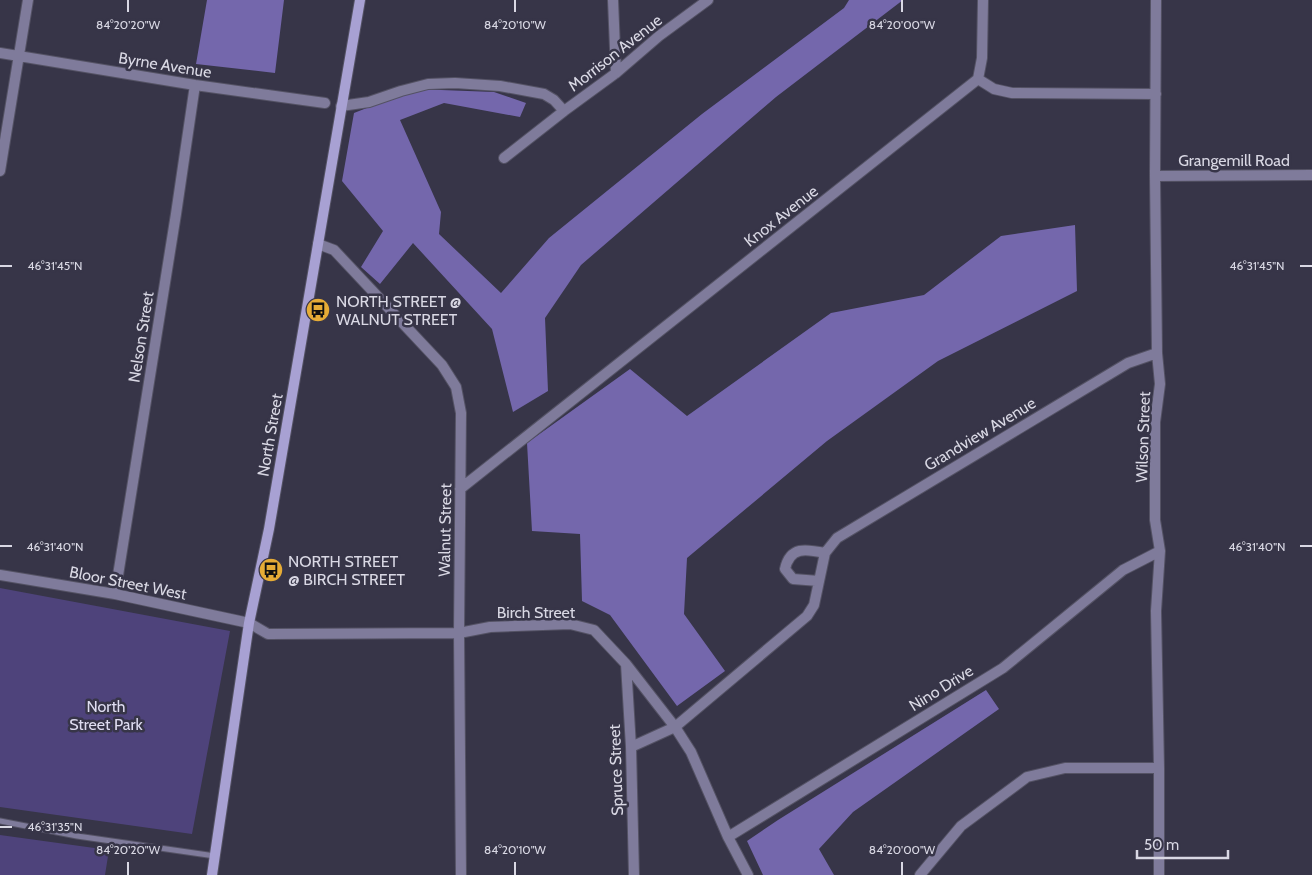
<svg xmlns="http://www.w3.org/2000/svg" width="1312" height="875" font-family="Cabin,sans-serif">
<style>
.green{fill:#4e437b}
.forest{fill:#7467ac}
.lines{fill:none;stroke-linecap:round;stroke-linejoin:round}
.service-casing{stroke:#545264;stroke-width:7}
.minor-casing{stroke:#545264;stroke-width:12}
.secondary-casing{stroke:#545264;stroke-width:12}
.service{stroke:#7f7b9b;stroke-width:5}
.minor{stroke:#7f7b9b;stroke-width:10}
.secondary{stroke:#a8a1d3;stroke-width:10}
.ticks{fill:none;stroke:#d9d8e4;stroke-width:2}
.labels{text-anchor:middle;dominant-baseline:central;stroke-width:5;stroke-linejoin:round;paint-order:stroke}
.street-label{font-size:16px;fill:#d9d8e4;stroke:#373548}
.poi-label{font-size:16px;fill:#d9d8e4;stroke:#373548;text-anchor:start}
.park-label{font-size:16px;fill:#dfddf1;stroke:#373548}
.ticks-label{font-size:12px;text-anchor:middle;fill:#d9d8e4;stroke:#373548;stroke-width:5;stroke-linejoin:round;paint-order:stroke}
</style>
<rect width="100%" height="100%" fill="#373548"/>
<path class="green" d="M0 588 230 631 192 834 0 807Z
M0 835 109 850 105 875H0Z"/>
<path class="forest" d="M207 0H284L275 73 196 64Z
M849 0H903L776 97 581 265 545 318 548 391 513 412 492 329 413 243 380 284 361 267 383 231 342 181 354 113 415 89 494 92 526 103 520 117 444 103 400 120 441 212 439 234 501 293 549 238 702 114 844 8Z
M1075 225 1077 291 938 361 827 441 687 558 684 614 725 671 677 706 610 615 582 601 580 534 532 531 527 443 630 369 687 416 831 313 924 295 1001 236Z
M986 690 999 709 853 812 819 849 834 875H763L747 841 778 820Z"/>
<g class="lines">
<g class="service-casing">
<path id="service" d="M0 821 77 836 215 856"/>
</g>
<g class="minor-casing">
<path id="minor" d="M613 0 616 73
M1156 0 1155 176 1157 353 1160 384 1155 422V520L1160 551 1156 611 1159 768V875
M0 53 195 85 325 103
M978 79 994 89 1012 93 1156 94
M978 79 982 58 983 0
M341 106 369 102 401 91 428 84 455 83 500 86 544 94 554 100 564 111
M504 158 564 111 616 73 659 36 708 0
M0 171 28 0
M1155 176 1312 175
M318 244 334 250 442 365 456 387 461 413 459 633 461 875
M460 489 978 79
M0 575 115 594 249 623 268 634 459 633 490 627 570 624 594 630 626 664 675 727 691 752 728 837 748 875
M819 581 793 579 785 569C790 546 806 549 825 553
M115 594 176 214 195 85
M626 664 631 747 634 875
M631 747 675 727 807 616 814 605 825 553 837 538 1128 363 1157 353
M728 837 1003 668 1123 570 1160 551
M920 875 961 826 1027 777 1065 768H1159"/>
</g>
<g class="secondary-casing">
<path id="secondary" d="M212 875 249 623 269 529 360 0"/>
</g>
<use href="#service" class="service"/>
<use href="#minor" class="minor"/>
<use href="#secondary" class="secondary"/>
</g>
<path class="ticks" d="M128 0V12M515 0V12M902 0V12M0 266H12M1300 266H1312M0 546H12M1300 546H1312M0 827H12M128 862V875M515 862V875M902 862V875"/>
<defs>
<g id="bus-disc" transform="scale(1.25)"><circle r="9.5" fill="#e6ac36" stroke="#373548"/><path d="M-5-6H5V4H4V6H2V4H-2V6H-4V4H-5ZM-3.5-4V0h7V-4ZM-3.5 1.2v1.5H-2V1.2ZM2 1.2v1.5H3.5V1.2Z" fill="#111"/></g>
</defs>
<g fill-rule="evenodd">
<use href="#bus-disc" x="318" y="310"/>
<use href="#bus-disc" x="271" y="570"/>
</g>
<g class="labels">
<g class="street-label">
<text transform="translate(615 53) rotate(-38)">Morrison Avenue</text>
<text transform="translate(165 65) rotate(9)">Byrne Avenue</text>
<text x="1234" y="160">Grangemill Road</text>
<text transform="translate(781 216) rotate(-38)">Knox Avenue</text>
<text transform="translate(141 337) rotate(-81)">Nelson Street</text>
<text transform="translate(980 434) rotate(-31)">Grandview Avenue</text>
<text transform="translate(270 435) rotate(-80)">North Street</text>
<text transform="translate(1143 437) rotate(-88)">Wilson Street</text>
<text transform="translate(445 530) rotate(-89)">Walnut Street</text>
<text transform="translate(128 583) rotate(11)">Bloor Street West</text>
<text x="536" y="612">Birch Street</text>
<text transform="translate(941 688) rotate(-32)">Nino Drive</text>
<text transform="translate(616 770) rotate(-92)">Spruce Street</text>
</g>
<g class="poi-label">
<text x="336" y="301">NORTH STREET @<tspan x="336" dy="18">WALNUT STREET</tspan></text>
<text x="288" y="561">NORTH STREET<tspan x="288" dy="18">@ BIRCH STREET</tspan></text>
</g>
<g class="park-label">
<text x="106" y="706">North<tspan x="106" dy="18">Street Park</tspan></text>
</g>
</g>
<g class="ticks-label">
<text x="128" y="29">84°20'20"W</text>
<text x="515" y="29">84°20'10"W</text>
<text x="902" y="29">84°20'00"W</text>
<text x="55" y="270">46°31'45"N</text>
<text x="1257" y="270">46°31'45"N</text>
<text x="55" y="551">46°31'40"N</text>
<text x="1257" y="551">46°31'40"N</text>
<text x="55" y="831">46°31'35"N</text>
<text x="128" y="854">84°20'20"W</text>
<text x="515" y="854">84°20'10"W</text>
<text x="902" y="854">84°20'00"W</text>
</g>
<path d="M1137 850v8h91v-8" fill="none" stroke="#d9d8e4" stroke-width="2.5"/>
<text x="1144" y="850" font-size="15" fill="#d9d8e4" stroke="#373548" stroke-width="4" paint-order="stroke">50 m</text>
</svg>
